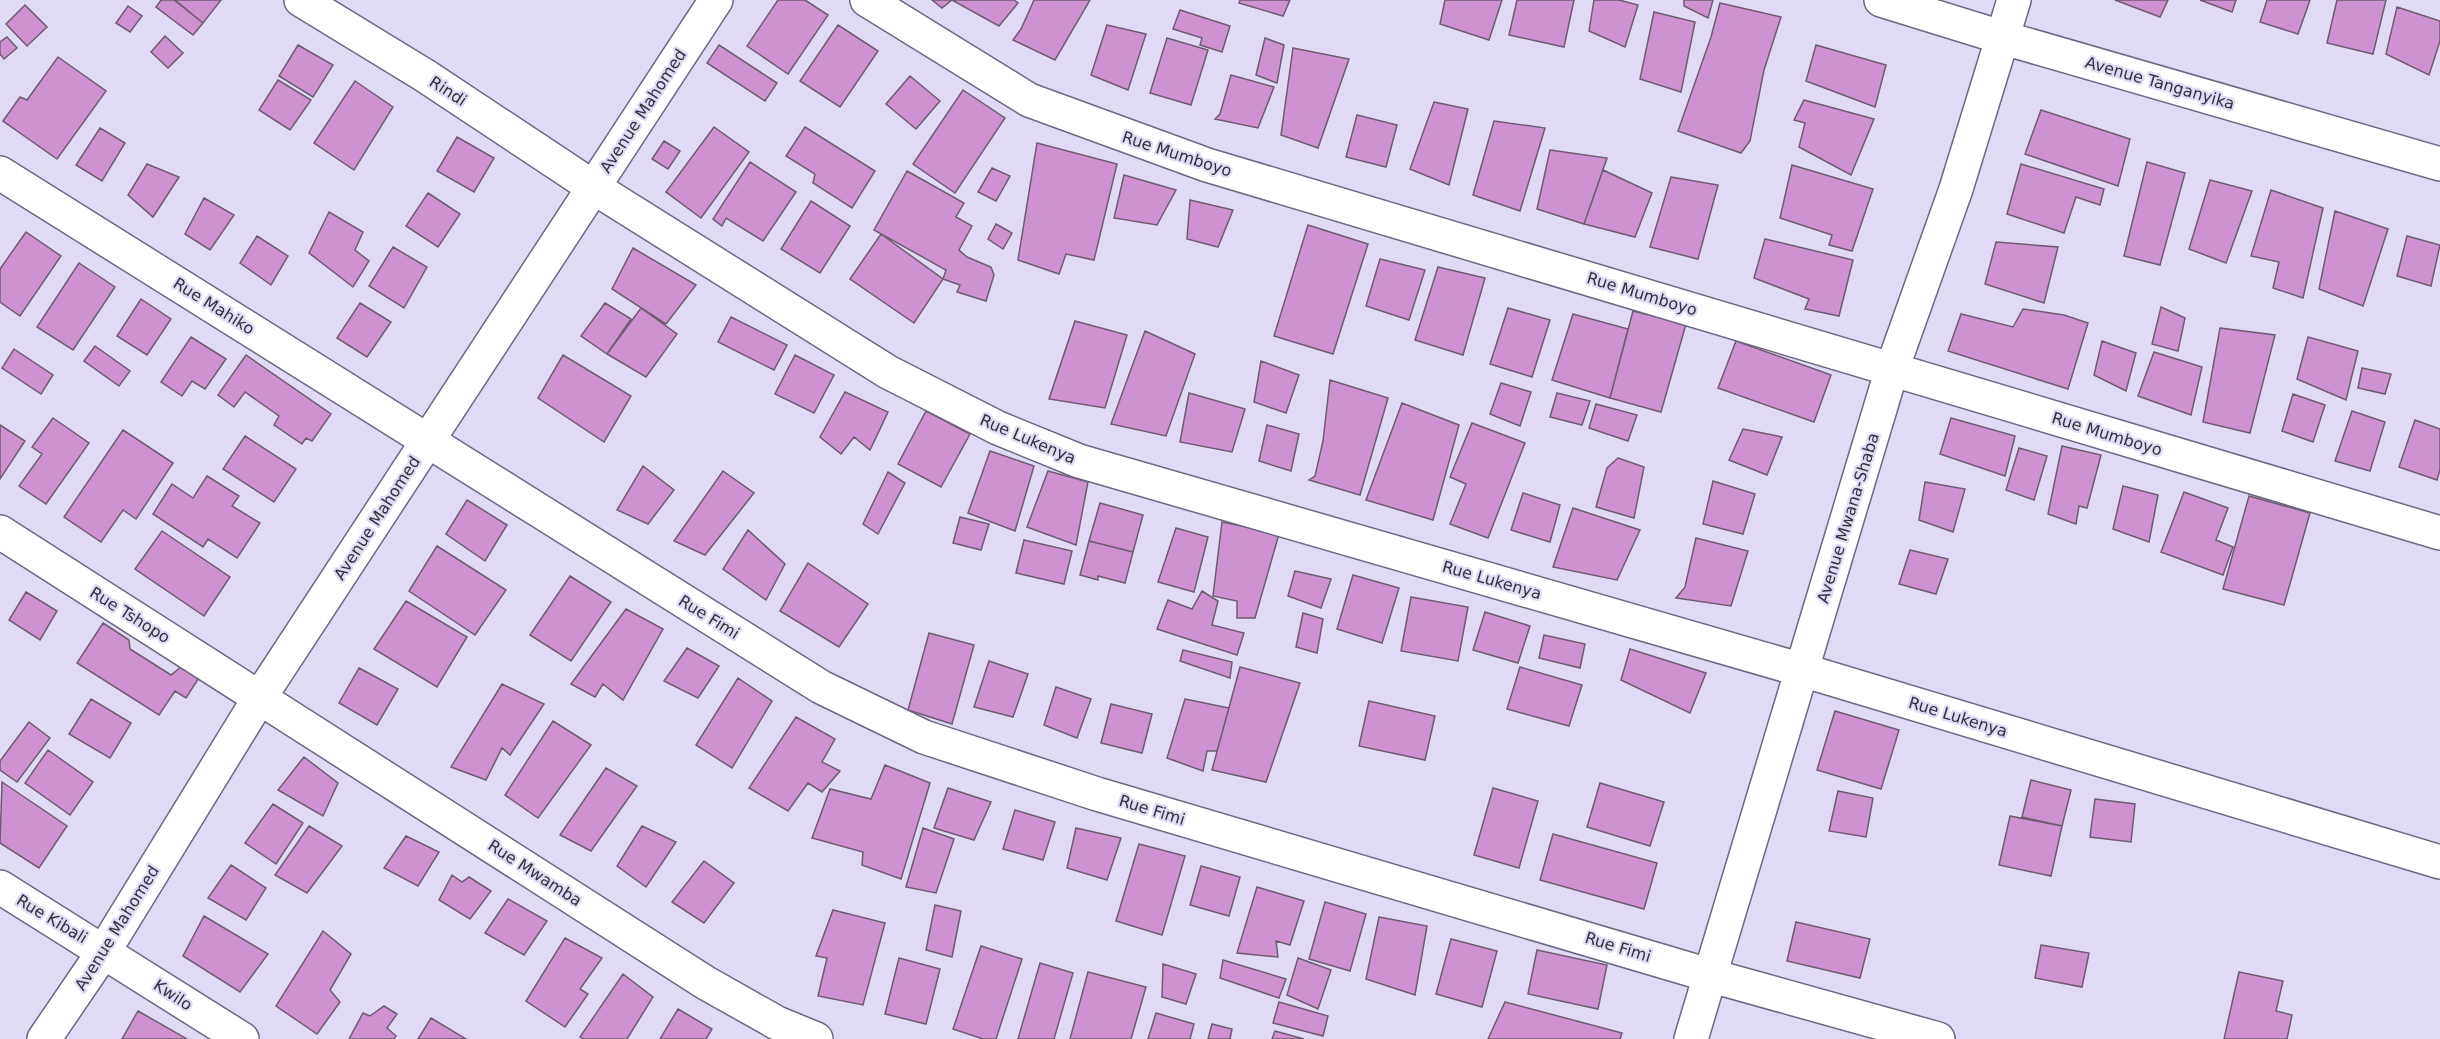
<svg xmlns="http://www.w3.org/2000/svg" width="2440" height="1039" font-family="'DejaVu Sans',sans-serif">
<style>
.building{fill:#ce92d0;stroke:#6e5c6f;stroke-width:1.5}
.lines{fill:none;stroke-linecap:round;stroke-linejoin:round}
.minor-casing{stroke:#6d6880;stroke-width:36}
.minor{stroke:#fff;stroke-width:33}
.labels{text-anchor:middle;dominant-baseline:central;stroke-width:4.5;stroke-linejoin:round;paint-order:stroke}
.street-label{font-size:16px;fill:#33313b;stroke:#e0daf5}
</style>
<rect width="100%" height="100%" fill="#e0daf5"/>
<path class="building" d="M161 0H174L203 23 193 35 156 7Z
M175 0H221L203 23Z
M778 0H805L828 15 788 74 747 46Z
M932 0H1014L1018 3 999 26 952 0 942 8Z
M1034 0H1090L1055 60 1013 40 1021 29Z
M1240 0H1290L1283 16 1239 3Z
M1445 0H1502L1489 40 1440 24Z
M1517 0H1574L1564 47 1509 35Z
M1594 0H1619L1638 5 1625 47 1589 31Z
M1684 0H1713L1708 18 1684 6Z
M2115 0H2168L2160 17Z
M2200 0H2236L2232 12Z
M2267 0H2310L2298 34 2260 22Z
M2337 0H2386L2373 54 2327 43Z
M1720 3 1781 17 1764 70 1750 141 1741 153 1678 131 1711 37Z
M25 5 47 27 27 46 6 24Z
M128 6 142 16 130 32 116 23Z
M2397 7 2440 21V41L2429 75 2386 54Z
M1180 10 1230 26 1222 52 1200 45 1202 38 1173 29Z
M1654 12 1695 22 1681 92 1640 79Z
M838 25 878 51 840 107 800 81Z
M1107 25 1146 34 1128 90 1091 75Z
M165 36 183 53 168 68 151 52Z
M7 37 17 48 4 59 0 54V42Z
M1167 38 1208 50 1191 105 1150 93Z
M1265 38 1284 45 1277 83 1256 75Z
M298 45 333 65 313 97 279 76Z
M719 45 777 83 765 101 707 63Z
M1816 45 1886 65 1875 107 1806 81Z
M1293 48 1349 59 1318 148 1281 135Z
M58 57 106 91 57 159 3 121 20 97 27 100Z
M1231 75 1274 87 1258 128 1215 119 1220 114Z
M910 76 940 101 916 129 886 104Z
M278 80 311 100 290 130 259 110Z
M355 81 393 107 354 170 314 143Z
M963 90 1005 118 955 193 913 164Z
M1804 100 1874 119 1851 175 1799 147 1805 123 1794 120Z
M1434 102 1468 109 1449 185 1410 169Z
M2041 110 2130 139 2118 186 2025 154Z
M1357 115 1397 125 1386 167 1346 157Z
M1494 121 1545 128 1520 211 1473 195Z
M714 127 749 152 701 218 666 192Z
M805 127 875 171 852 208 813 183 815 174 786 156Z
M100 128 125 143 102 181 76 165Z
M457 137 494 158 474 192 437 171Z
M664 141 680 151 668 169 652 159Z
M1037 143 1117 164 1094 260 1066 254 1059 274 1018 260Z
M1550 150 1607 158 1584 224 1537 209Z
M750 162 796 192 763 241 726 218 722 226 713 219Z
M2147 162 2185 173 2160 265 2124 256Z
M147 164 179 177 153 217 128 195Z
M2021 164 2104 189 2100 205 2076 197 2064 233 2007 214Z
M1792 165 1873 189 1852 251 1829 245 1832 235 1780 218Z
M992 168 1010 176 996 201 978 192Z
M1603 170 1652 193 1635 237 1584 224Z
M907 171 964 203 956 217 972 226 959 250 967 257 991 267 994 275 986 301 957 292 960 285 943 279 946 270 874 230Z
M1124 175 1176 190 1157 225 1114 218Z
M1671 177 1718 185 1698 259 1650 247Z
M2210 180 2252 191 2226 263 2189 249Z
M2271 190 2323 208 2303 298 2273 288 2279 262 2251 256Z
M428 193 460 214 438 247 406 226Z
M204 198 234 215 210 250 185 234Z
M1190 200 1233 210 1218 247 1187 239Z
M811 201 850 226 820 273 781 249Z
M2335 211 2388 229 2363 306 2319 289Z
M329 212 363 232 355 250 369 261 353 287 309 253Z
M996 224 1012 233 1003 249 988 239Z
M1308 225 1368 244 1333 354 1274 336Z
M26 232 61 256 20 316 0 302V269Z
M881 234 943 279 914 323 850 279Z
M257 236 288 256 271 285 240 263Z
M2407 236 2440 245 2431 286 2397 276Z
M1765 239 1853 260 1839 316 1805 309 1809 299 1754 278Z
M1996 242 2058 247 2044 303 1985 284Z
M393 247 427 267 404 308 369 286Z
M633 248 696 285 666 324 612 289Z
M1380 259 1425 270 1409 320 1366 306Z
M79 263 115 287 73 350 37 327Z
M1438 267 1485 278 1463 355 1415 340Z
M141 299 171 319 147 355 117 336Z
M360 303 391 322 367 357 337 338Z
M605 303 631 319 607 354 581 336Z
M2161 307 2185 318 2178 351 2152 344Z
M641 308 677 334 646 377 607 354Z
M1508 308 1550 320 1532 377 1490 364Z
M2023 309 2064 315 2088 323 2068 389 1948 351 1961 314 2013 327Z
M1633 311 1686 324 1661 412 1610 398Z
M1573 314 1628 329 1610 398 1552 380Z
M731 317 787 345 774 370 718 342Z
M1075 321 1127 335 1105 408 1049 399Z
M2220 328 2275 335 2250 433 2203 422Z
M1145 331 1195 354 1166 436 1111 424Z
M191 337 226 359 205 389 192 381 182 396 161 382Z
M2308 337 2358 351 2346 400 2297 379Z
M1736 341 1831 375 1814 422 1718 388Z
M2102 341 2136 353 2126 391 2094 375Z
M95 346 130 371 119 386 84 361Z
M14 349 53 375 41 394 2 368Z
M2154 352 2202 367 2191 415 2138 396Z
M246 355 331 414 312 441 306 438 302 444 274 425 279 416 245 392 234 407 218 395Z
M563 355 631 396 604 442 538 398Z
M795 355 834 375 814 413 775 394Z
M1261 361 1299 375 1286 413 1254 402Z
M2362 368 2391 374 2385 394 2358 388Z
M1330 380 1388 398 1360 495 1309 480 1315 476 1323 441Z
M1501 383 1531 392 1520 426 1490 414Z
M845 392 888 412 870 450 854 437 841 454 820 437Z
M1189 393 1245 409 1232 452 1180 442Z
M1557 393 1590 401 1582 425 1550 417Z
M2293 394 2325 405 2313 442 2282 431Z
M1402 403 1459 425 1433 520 1366 500Z
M1596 404 1637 415 1628 441 1589 428Z
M926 411 970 434 941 487 898 464Z
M2352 411 2385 422 2370 471 2335 461Z
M53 418 89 443 46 504 19 486 42 454 32 447Z
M1951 418 2015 436 2005 476 1940 454Z
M2415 420 2440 429V470L2437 480 2399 467Z
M1472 423 1525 443 1488 538 1450 524 1466 484 1450 477Z
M0 425 25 441 0 479Z
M1267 425 1299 434 1291 471 1259 461Z
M1743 429 1782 437 1767 475 1729 460Z
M123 430 173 463 136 519 123 510 101 542 64 517Z
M245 436 296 469 274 502 223 469Z
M2062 446 2101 455 2087 508 2079 506 2076 524 2048 514Z
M2019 448 2047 456 2034 500 2006 490Z
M990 451 1034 466 1015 531 968 513Z
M1618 458 1644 467 1634 518 1596 507 1607 468Z
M643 466 674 490 648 524 617 510Z
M723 471 754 493 705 555 674 541Z
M1048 471 1088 482 1076 545 1027 527Z
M888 472 905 483 878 534 863 524Z
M207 476 239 496 232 506 260 523 237 558 208 539 203 547 153 514 172 484 193 498Z
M1713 481 1755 494 1743 534 1703 524Z
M1925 482 1965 489 1953 532 1919 520Z
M2123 486 2158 495 2149 542 2113 529Z
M2184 492 2228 508 2216 540 2233 547 2223 575 2161 552Z
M1523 493 1560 505 1550 542 1511 530Z
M2249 496 2310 513 2284 605 2223 589Z
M467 500 507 525 485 561 446 534Z
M1100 503 1143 515 1133 552 1089 541Z
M1573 508 1640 530 1617 580 1553 567Z
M960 517 989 524 981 550 953 543Z
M1222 522 1279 534 1255 618H1237V601L1213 596Z
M1176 528 1208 537 1194 592 1158 582Z
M748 530 785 564 766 600 723 569Z
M162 531 230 577 204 616 135 569Z
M1696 538 1748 551 1731 606 1676 598 1685 587Z
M1024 540 1072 551 1064 584 1016 573Z
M1089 541 1133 552 1125 583 1098 576V580L1080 575Z
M437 546 506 590 475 635 409 591Z
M1910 550 1948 559 1936 594 1899 584Z
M808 563 868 604 839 647 780 611Z
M1295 571 1331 579 1321 608 1288 596Z
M1353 575 1399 588 1382 643 1337 629Z
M570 576 611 602 571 661 530 635Z
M1202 591 1218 601 1212 625 1244 633 1237 655 1157 629 1168 600 1192 609Z
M26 592 57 611 40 640 9 620Z
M1411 597 1468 607 1458 661 1401 651Z
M406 601 467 637 437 687 374 649Z
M626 609 663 629 623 700 603 684 595 697 571 684Z
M1485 612 1530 626 1518 663 1473 650Z
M1303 613 1323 619 1317 653 1296 647Z
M103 623 129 640 130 649 171 675 186 663 202 673 186 698 175 691 159 715 77 663Z
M929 633 974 645 952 724 908 710Z
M1544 635 1585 644 1580 668 1539 658Z
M687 648 719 666 698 698 664 681Z
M1630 649 1706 673 1690 713 1621 680Z
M1183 650 1232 662 1230 678 1180 661Z
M989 661 1028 674 1013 717 974 707Z
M1240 667 1300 683 1266 782 1212 770Z
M1520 667 1582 685 1569 726 1507 709Z
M359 668 398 689 377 725 339 703Z
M738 678 772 701 732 768 696 745Z
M502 684 544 704 510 755 502 748 486 780 451 767Z
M1056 687 1091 699 1077 738 1044 725Z
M91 699 131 723 110 758 69 734Z
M1185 699 1229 708 1217 751H1207L1203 771 1167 758Z
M1369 701 1435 716 1425 760 1359 746Z
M1111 704 1152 714 1142 753 1101 743Z
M1835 711 1899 730 1881 789 1817 770Z
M796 717 835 739 822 762 840 771 822 792 808 783 788 811 749 788Z
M553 721 591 745 538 818 505 795Z
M29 722 50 738 17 782 0 770V761Z
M48 750 93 782 70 815 25 783Z
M304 757 338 783 323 816 278 790Z
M885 765 930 783 901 879 862 865 863 852 812 838 830 789 871 799Z
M606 768 637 786 591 851 560 835Z
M2031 780 2071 790 2062 826 2022 817Z
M2 782 67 826 39 868 0 843Z
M1600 783 1664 802 1650 846 1587 827Z
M948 788 991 802 974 840 934 828Z
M1493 788 1538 801 1519 868 1474 855Z
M1838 791 1873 798 1866 837 1829 831Z
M2095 799 2135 804 2131 842 2090 837Z
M273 804 303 823 276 864 245 843Z
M1015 810 1055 822 1043 860 1003 849Z
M2010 816 2062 826 2051 876 1999 865Z
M309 826 342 846 307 893 275 875Z
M642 826 676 842 646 887 617 866Z
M923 828 954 839 936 893 906 887Z
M1076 828 1121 838 1107 880 1067 868Z
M1553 834 1657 863 1644 909 1540 880Z
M406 836 439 852 418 886 384 868Z
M1139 844 1185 856 1162 935 1116 921Z
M704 861 734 883 704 923 672 902Z
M231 865 266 888 246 920 208 898Z
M1201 866 1240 877 1229 916 1190 905Z
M452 875 462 882 469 877 491 891 470 919 439 900Z
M1257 887 1304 901 1290 945 1276 941 1278 957 1237 953Z
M508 899 547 921 524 955 485 933Z
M1325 902 1366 914 1350 971 1309 959Z
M935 905 961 911 952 957 926 950Z
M833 910 885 923 863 1005 818 996 827 958 816 956Z
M204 916 268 954 240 992 183 956Z
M1379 917 1427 926 1415 995 1366 979Z
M1796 922 1870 939 1860 978 1787 961Z
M323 931 351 954 330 990 340 1002 317 1034 276 1006Z
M565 938 602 958 580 989 588 994 565 1027 526 1001Z
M1451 939 1497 951 1482 1007 1436 994Z
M2041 945 2089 953 2082 987 2035 978Z
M981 946 1022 959 996 1039H983L953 1029Z
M1537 950 1607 965 1598 1009 1528 994Z
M899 958 940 969 926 1024 885 1014Z
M1298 958 1331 970 1318 1009 1287 995Z
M1223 960 1286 979 1279 998 1220 978Z
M1040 963 1073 973 1054 1039H1018Z
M1163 964 1196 974 1186 1004 1162 997Z
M1088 972 1146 987 1131 1039H1070Z
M2239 972 2283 981 2276 1011 2292 1015 2287 1039H2224Z
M623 974 653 997 627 1039H584L580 1037Z
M1279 1002 1328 1016 1323 1036 1273 1023Z
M1505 1002 1622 1033 1620 1039H1488Z
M384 1006 397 1014 387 1028 396 1036 394 1039H349L363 1013 370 1016Z
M678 1009 712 1029 706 1039H660Z
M138 1011 187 1039H122Z
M1156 1013 1194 1024 1190 1039H1148Z
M431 1018 466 1039H418Z
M1212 1024 1232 1029 1230 1039H1208Z
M1275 1031 1304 1039H1272Z"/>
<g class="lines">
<g class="minor-casing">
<path id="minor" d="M301 0 424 75 593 187 888 372 998 428 1079 461 1802 670 2440 862
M867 0 1029 100 1207 165 2440 533
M1881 0 2004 38 2440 164
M0 173 821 687 924 737 1097 794 1712 976 1938 1039
M0 532 706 983 777 1023 816 1039
M0 887 242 1039
M44 1039 104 951 260 697 716 0
M1691 1039 1892 369 1956 189 2014 0"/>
</g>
<use href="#minor" class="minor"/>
</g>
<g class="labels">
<g class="street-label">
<text transform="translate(2160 83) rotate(16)">Avenue Tanganyika</text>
<text transform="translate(448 91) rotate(33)">Rindi</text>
<text transform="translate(643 111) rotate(-57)">Avenue Mahomed</text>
<text transform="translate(1177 154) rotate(18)">Rue Mumboyo</text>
<text transform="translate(1642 294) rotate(17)">Rue Mumboyo</text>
<text transform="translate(214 306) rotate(32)">Rue Mahiko</text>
<text transform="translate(2107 434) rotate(17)">Rue Mumboyo</text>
<text transform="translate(1028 439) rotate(23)">Rue Lukenya</text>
<text transform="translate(377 518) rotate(-57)">Avenue Mahomed</text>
<text transform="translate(1848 518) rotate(-73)">Avenue Mwana-Shaba</text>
<text transform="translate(1492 580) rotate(16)">Rue Lukenya</text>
<text transform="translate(130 615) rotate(32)">Rue Tshopo</text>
<text transform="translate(709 617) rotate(32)">Rue Fimi</text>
<text transform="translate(1958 717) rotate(17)">Rue Lukenya</text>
<text transform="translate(1152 810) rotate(17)">Rue Fimi</text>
<text transform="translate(535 873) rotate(33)">Rue Mwamba</text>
<text transform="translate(52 919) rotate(31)">Rue Kibali</text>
<text transform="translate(117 928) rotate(-58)">Avenue Mahomed</text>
<text transform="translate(1618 947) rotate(17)">Rue Fimi</text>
<text transform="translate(173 995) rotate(33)">Kwilo</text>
</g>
</g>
</svg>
